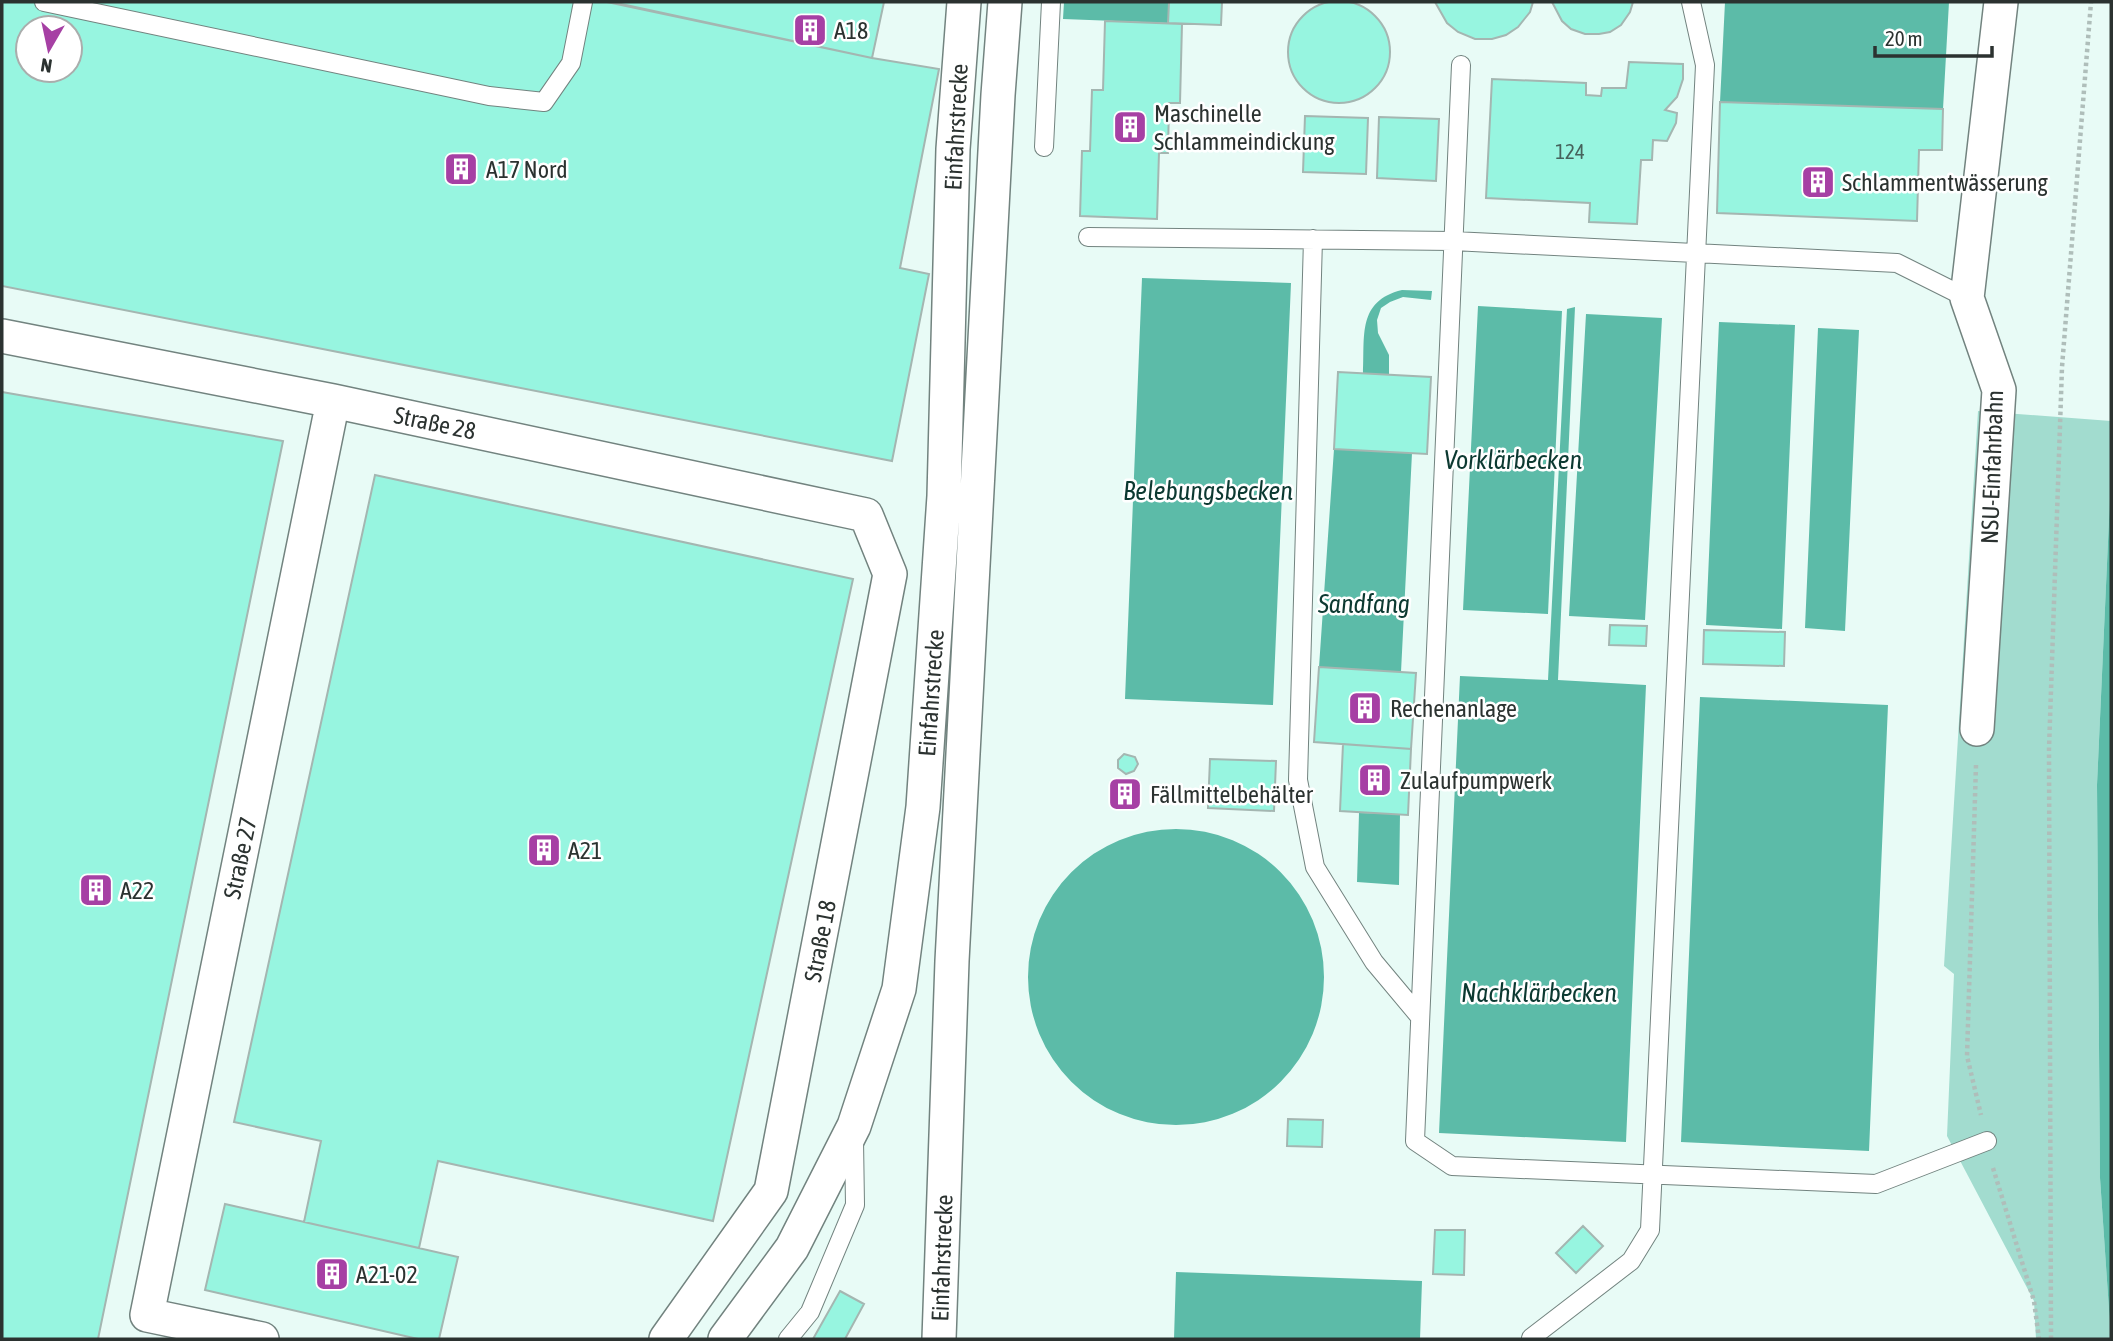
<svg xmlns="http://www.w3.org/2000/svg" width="2113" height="1341" font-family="'Asap Condensed',sans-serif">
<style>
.green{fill:#a2dccf}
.water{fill:#5cbba8}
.building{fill:#97f5e0;stroke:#a4b6b1;stroke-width:2;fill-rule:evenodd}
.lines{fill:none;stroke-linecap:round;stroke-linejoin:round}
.lane-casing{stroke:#72837f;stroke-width:20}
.street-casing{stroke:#72837f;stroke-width:36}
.path{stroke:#afbeba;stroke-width:4.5;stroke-dasharray:3.5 3.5;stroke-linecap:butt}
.lane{stroke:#fff;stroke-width:18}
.street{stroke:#fff;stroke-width:33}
.labels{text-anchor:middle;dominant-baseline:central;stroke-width:5;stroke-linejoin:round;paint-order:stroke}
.number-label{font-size:21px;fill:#46635c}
.poi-label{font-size:24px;fill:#2b3230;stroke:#fff;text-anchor:start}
.street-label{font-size:24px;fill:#2b3230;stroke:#fff}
.water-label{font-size:26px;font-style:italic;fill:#0c3931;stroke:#fff}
</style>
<rect width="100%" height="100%" fill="#e8fbf6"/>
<path class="green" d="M1978 411 2111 421V475L2097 785 2100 1178 2111 1339H2036L2034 1301 1947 1136 1954 974 1944 966Z"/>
<path class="water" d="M1064 2H1169L1168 23 1063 19Z
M1725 2H1949L1943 109 1720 102Z
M1142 278 1291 283 1273 705 1125 699Z
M1402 290 1432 291 1431 300 1403 297 1390 302 1381 308 1377 320 1378 333 1389 355V375L1363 373C1365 336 1357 301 1402 290Z
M1478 306 1562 311 1548 614 1463 610Z
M1575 307 1558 680 1646 685 1626 1142 1439 1133 1460 676 1548 680 1567 309Z
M1586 314 1662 318 1645 620 1569 616Z
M1719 322 1795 325 1782 629 1706 625Z
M1818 328 1859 330 1845 631 1805 628Z
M1334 449 1412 453 1401 672 1319 667Z
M2111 475V1339L2100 1178 2097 785Z
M1700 697 1888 705 1869 1151 1681 1142Z
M1359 813 1400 814 1399 885 1357 882Z
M1028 977a148 148 0 1 1 296 0a148 148 0 1 1-296 0Z
M1176 1272 1422 1281 1420 1339H1174Z"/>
<path class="building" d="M1288 52a51 51 0 1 1 102 0a51 51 0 1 1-102 0Z
M2 2H607L872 58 939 69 900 268 929 274 892 461 2 286ZM28 28H70V70H28Z
M612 2H884L872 58Z
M1169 2H1222L1221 25 1168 23Z
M1435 2H1533L1530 12 1518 27 1506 35 1492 39H1475L1458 32 1447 23Z
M1552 2H1633L1630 12 1621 25 1610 32 1599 34H1585L1571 29 1562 21Z
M1105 21 1182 24 1180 103H1169L1168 153H1159L1157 219 1080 216 1082 151H1090L1092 90H1103Z
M1629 62 1683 64V79L1677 97 1665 110 1677 113 1676 123 1667 141 1653 140 1652 160H1641L1637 224 1589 222 1590 203 1486 198 1492 79 1586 83V95L1601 96 1602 88H1626Z
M1720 102 1943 109 1942 150H1919L1917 221 1717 213Z
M1305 116 1368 118 1366 174 1303 172Z
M1379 117 1439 119 1436 181 1377 178Z
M1338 372 1431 377 1427 454 1334 449Z
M2 392 283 441 98 1339H2Z
M375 475 853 579 713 1221 438 1161 419 1248 304 1222 321 1141 234 1122Z
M1610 625 1647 626 1646 646 1609 645Z
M1704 630 1785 632 1784 666 1703 664Z
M1319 667 1416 673 1411 749 1314 742Z
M1343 744 1411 749 1408 815 1340 811Z
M1124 754 1135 757 1138 764 1134 771 1126 774 1118 768V760Z
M1210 759 1276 761 1274 811 1208 808Z
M1122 782 1132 785 1135 792 1132 800 1124 802 1115 796V788Z
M1288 1119 1323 1120 1322 1147 1287 1146Z
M225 1204 458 1257 439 1339H418L205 1290Z
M1583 1226 1603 1246 1576 1273 1556 1253Z
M1435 1230H1465L1464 1275 1433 1274Z
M840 1291 864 1304 845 1339H813Z"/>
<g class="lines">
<g class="lane-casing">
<path id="lane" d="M44 2 489 96 544 102 571 63 583 2
M1461 65 1415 1141 1452 1166 1876 1184 1987 1141
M1044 147 1051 2
M1088 237 1453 241 1897 263 1967 298
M1313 239 1298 780 1315 867 1374 962 1420 1017
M1531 1338 1631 1261 1650 1230 1705 65 1691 2
M788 1339 810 1312 855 1205 854 1140"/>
</g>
<g class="street-casing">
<path id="street" d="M2 336 333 401 866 515 890 574 771 1191 666 1339
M1977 729 1999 390 1967 298 2001 2
M262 1339 147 1315 333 401
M725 1339 792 1248 854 1126 899 989 923 807 944 496 953 149 964 2
M939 1339 952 961 998 95 1005 2"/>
</g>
<path class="path" d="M1976 765 1967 1056 1981 1115
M1993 1168 2034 1301 2039 1339
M2051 1339 2049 749 2062 367 2091 2"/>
<use href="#lane" class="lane"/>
<use href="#street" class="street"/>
</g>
<defs>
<g id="building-square" transform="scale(1.75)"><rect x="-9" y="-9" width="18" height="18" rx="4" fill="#a640a4" stroke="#fff"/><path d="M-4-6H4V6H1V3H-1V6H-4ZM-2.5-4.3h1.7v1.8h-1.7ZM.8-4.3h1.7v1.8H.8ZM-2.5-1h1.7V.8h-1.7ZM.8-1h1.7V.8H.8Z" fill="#fff"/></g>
</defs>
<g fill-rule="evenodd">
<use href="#building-square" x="810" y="30"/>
<use href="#building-square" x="1130" y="127"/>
<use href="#building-square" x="461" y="169"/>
<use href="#building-square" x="1818" y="182"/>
<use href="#building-square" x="1365" y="708"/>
<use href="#building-square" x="1375" y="780"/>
<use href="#building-square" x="1125" y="794"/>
<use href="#building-square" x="544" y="850"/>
<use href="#building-square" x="96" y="890"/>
<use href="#building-square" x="332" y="1274"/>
</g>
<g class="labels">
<g class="number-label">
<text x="1570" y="151">124</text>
</g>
<g class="poi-label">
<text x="834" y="30">A18</text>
<text x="1154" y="113">Maschinelle<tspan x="1154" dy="28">Schlammeindickung</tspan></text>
<text x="486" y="169">A17 Nord</text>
<text x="1842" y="182">Schlammentwässerung</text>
<text x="1390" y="708">Rechenanlage</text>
<text x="1400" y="780">Zulaufpumpwerk</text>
<text x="1150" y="794">Fällmittelbehälter</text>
<text x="568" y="850">A21</text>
<text x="120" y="890">A22</text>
<text x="356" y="1274">A21-02</text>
</g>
<g class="street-label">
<text transform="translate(956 127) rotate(-87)">Einfahrstrecke</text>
<text transform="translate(435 423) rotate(12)">Straße 28</text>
<text transform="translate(1992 467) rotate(-88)">NSU-Einfahrbahn</text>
<text transform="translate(931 693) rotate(-86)">Einfahrstrecke</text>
<text transform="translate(240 858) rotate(-78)">Straße 27</text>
<text transform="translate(820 941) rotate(-79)">Straße 18</text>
<text transform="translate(942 1258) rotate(-88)">Einfahrstrecke</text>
</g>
<g class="water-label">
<text x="1513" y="460">Vorklärbecken</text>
<text x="1208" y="491">Belebungsbecken</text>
<text x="1364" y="604">Sandfang</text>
<text x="1539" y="993">Nachklärbecken</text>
</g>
</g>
<rect width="2113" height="1341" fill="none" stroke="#2b3230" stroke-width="7"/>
<g transform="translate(49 49) rotate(189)"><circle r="33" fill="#ffffff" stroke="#aaadac" stroke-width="2"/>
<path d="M0-5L12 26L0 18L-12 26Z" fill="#a640a4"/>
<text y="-10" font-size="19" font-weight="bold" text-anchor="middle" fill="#2b3230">N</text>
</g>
<path d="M1875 46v10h117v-10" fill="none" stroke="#2b3230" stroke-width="3.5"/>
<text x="1885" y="46" font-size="21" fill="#2b3230" stroke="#ffffff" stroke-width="5" paint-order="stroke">20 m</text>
</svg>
